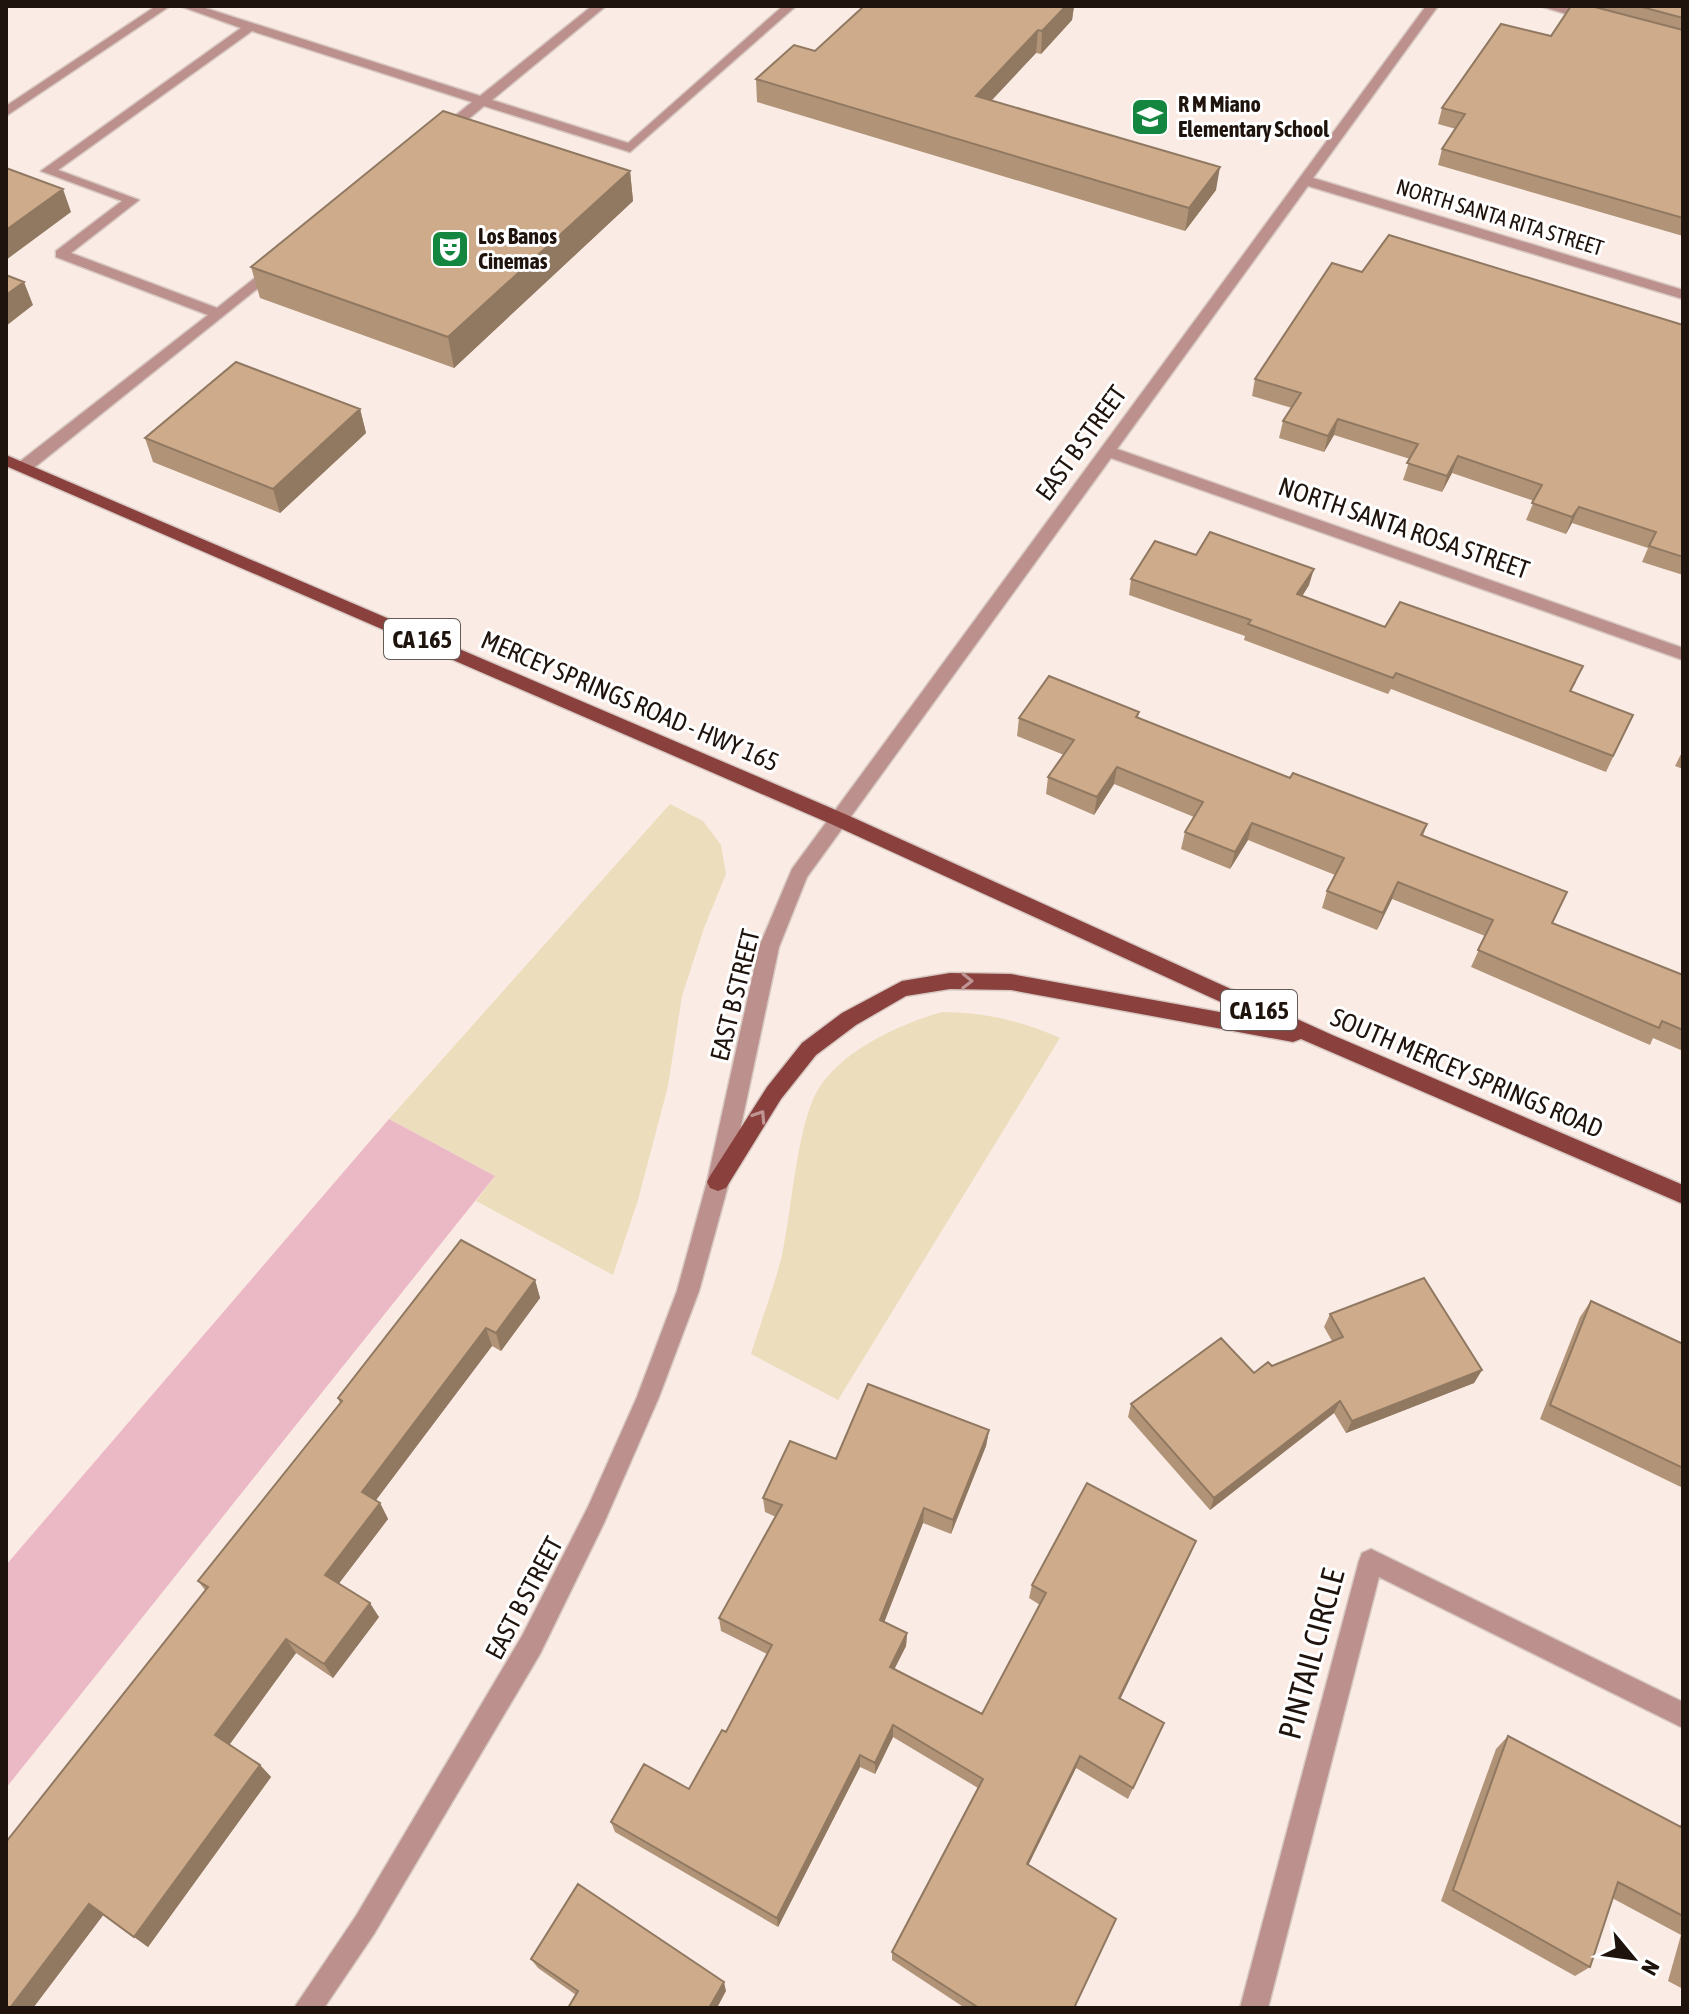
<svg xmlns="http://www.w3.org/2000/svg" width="1689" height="2014" font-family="'Asap Condensed',sans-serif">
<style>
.green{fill:#ecddbc}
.water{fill:#ebb9c5}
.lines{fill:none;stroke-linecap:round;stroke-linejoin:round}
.minor-casing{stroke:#d7c8c2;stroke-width:3}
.major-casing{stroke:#d7c8c2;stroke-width:3}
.minor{fill:#bc908c;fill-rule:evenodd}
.major{fill:#8a403d;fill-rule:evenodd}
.wall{fill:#b19478}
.shaded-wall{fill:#907861}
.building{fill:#ceac8b;stroke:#907861;stroke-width:2}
.oneway{stroke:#bf9694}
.labels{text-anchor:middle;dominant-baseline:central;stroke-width:6;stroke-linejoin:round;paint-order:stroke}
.far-poi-label{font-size:22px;font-weight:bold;fill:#1f130d;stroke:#fff;text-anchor:start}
.far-street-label{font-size:22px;fill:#1f130d;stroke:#fff}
.shield{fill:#fff;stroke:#625a56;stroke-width:2}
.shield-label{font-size:24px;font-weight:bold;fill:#1f130d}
.street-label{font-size:26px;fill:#1f130d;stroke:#fff}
.near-street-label{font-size:32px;fill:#1f130d;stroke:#fff}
</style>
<rect width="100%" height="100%" fill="#faebe5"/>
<path class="green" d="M670 804 703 821 721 845 726 874 704 928 682 996 668 1086 638 1200 613 1275 476 1201 495 1176 389 1119Z
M942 1012C985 1012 1021 1021 1060 1038L838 1400 751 1354C761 1321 774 1288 782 1255 792 1211 797 1122 819 1088 843 1050 900 1024 942 1012Z"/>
<path class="water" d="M389 1119 495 1176 6 1788V1565Z"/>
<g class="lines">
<g class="minor-casing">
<path id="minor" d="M156 6H170L6 116V106Z
M180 6H199L480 96 592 6H606L492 100 628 143 783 6H796L630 152 484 106 448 136H438V130L472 102 252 31 58 170 139 200 71 253 217 308 270 266 275 265 282 269 30 471H18V463L208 315 56 257V251L122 201 41 171 241 28Z
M1426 6H1438L1313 178 1683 290V299L1308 186 1117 449 1683 648V660L1111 458 807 877 779 947 729 1182 699 1291 659 1397 604 1523 540 1654 374 1934 324 2008H294L356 1916 522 1636 588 1507 637 1397 677 1291 707 1182 759 947 792 869Z
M1540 6H1561L1599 18 1593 22Z
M1371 1549 1683 1702V1728L1379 1577 1268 2008H1240L1359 1561 1362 1553Z"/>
</g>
<g class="major-casing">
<path id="major" d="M6 455 845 814 1330 1034 1683 1185V1204L1301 1039 1293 1042 1011 990 950 989 906 996 856 1025 816 1055 781 1099 726 1188 718 1191 710 1188 707 1182 710 1176 767 1087 802 1043 842 1013 902 981 950 973 1011 974 1258 1019 831 824 6 466Z"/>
</g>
<use href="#minor" class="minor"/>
<use href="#major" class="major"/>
</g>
<path class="wall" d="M864 6H1074L1072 20 1041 54 1036 53 991 101 1216 190 1185 231 757 102 756 79 815 51Z
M1571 6H1683V236L1438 165 1442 149 1456 129 1438 124 1442 108 1551 36Z
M630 171 633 201 454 368 260 298 251 267Z
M1362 272 1683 325V575L1642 562 1648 548 1572 523 1566 534 1526 520 1534 501 1452 473 1442 492 1403 480 1410 459 1334 435 1324 452 1279 438 1283 421 1292 408 1252 396 1255 379Z
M360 409 366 433 280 513 153 462 145 438Z
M1196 555 1309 585 1302 596 1385 627 1576 682 1571 691 1633 715 1606 772 1391 689 1388 694 1244 640 1245 636 1129 595 1131 579Z
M1139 712 1138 718 1290 778 1427 824 1423 836 1552 923 1683 975V1051L1653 1038 1650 1045 1471 967 1485 936 1392 899 1377 930 1322 908 1327 891 1335 875 1248 840 1230 869 1181 849 1185 832 1194 817 1114 784 1094 815 1046 794 1048 777 1064 755 1017 736 1019 718Z
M1683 750V769L1675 766Z
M535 1280 540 1298 501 1351 492 1346 376 1500 380 1503 388 1519 339 1583 379 1617 333 1678 296 1653 229 1745 260 1765 271 1777 148 1947 104 1914 33 2008H6L205 1590 198 1581 340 1403 338 1398Z
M1591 1301 1683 1344V1488L1540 1419 1580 1317Z
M1330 1314 1482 1370 1474 1383 1346 1433 1334 1413 1210 1510 1128 1417 1131 1404 1254 1373 1332 1341 1324 1327Z
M989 1430 986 1446 951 1534 923 1523 884 1622 907 1633 906 1646 894 1669 982 1714 1040 1605 1029 1598 1032 1585 1196 1541 1190 1555 1120 1698 1164 1723 1128 1799 1076 1768 1028 1865 1074 2008H965L892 1960V1952L978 1788 893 1737 875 1774 860 1767 778 1927 615 1832 611 1822 689 1789 726 1732 767 1654 721 1631 719 1618 776 1517 765 1512 763 1498Z
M1508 1736 1679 1826 1683 1823V1989L1668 1981 1681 1935 1612 1898 1590 1967 1575 1976 1441 1901 1496 1749Z
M531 1959 726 1991 576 1995 538 1968Z"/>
<path class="shaded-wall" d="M1066 6H1074L1072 20 1041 54 1042 31Z
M1038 30 1036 53 974 119 976 96Z
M1220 167 1216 190 1185 231 1189 208Z
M630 171 633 201 454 368 448 337Z
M63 189 71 212 6 260V230Z
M24 282 33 305 6 326V295Z
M360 409 366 433 280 513 273 489Z
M1338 419 1334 435 1324 452 1328 436Z
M1458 456 1452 473 1442 492 1447 476Z
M1579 507 1572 523 1566 534 1572 517Z
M1314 569 1309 585 1293 611 1297 594Z
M1117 767 1114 784 1094 815 1097 797Z
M1252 823 1248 840 1230 869 1235 852Z
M1398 882 1392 899 1377 930 1383 913Z
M535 1280 540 1298 501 1351 496 1333Z
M486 1328 492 1346 370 1508 362 1492Z
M1482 1370 1474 1383 1346 1433 1352 1421Z
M1340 1401 1334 1413 1210 1510 1214 1498Z
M989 1430 986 1446 951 1534 953 1520Z
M380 1503 388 1519 334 1590 325 1575Z
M924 1508 923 1523 880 1633V1620Z
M1196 1541 1190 1555 1115 1710 1119 1698Z
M370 1603 379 1617 333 1678 324 1664Z
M907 1633 906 1646 889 1680 890 1667Z
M286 1639 296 1653 227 1748 215 1735Z
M893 1725V1737L875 1774V1763Z
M860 1755V1767L778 1927 777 1918Z
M1080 1756 1076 1768 1024 1874 1027 1864Z
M260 1765 271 1777 148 1947 134 1937Z
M89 1904 104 1914 33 2008H10Z
M724 1982 726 1991 717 2008H709Z"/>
<path class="building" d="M864 6H1066L1042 31 1038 30 976 96 1220 167 1189 208 756 79 794 45 815 51Z
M1571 6H1591L1683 30V218L1442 149 1465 114 1442 108 1501 24 1551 36Z
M1638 6H1683V18Z
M443 111 630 171 448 337 251 267Z
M6 168 63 189 6 230Z
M1389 235 1683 325V557L1649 546 1656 532 1579 507 1572 517 1532 503 1542 485 1458 456 1447 476 1407 463 1418 444 1338 419 1328 436 1283 421 1301 393 1255 379 1332 263 1362 272Z
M6 275 24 282 6 295Z
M236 362 360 409 273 489 145 438Z
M1210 532 1314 569 1297 594 1385 627 1400 602 1583 666 1570 691 1633 715 1613 756 1396 673 1393 678 1248 624 1251 620 1131 579 1155 541 1196 555Z
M1049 676 1139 712 1136 717 1290 778 1293 773 1427 824 1421 835 1567 892 1552 923 1683 975V1030L1662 1021 1659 1028 1478 950 1493 920 1398 882 1383 913 1327 891 1344 858 1252 823 1235 852 1185 832 1203 802 1117 767 1097 797 1048 777 1074 740 1019 718Z
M461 1240 535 1280 496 1333 486 1328 362 1492 380 1503 325 1575 370 1603 324 1664 286 1639 215 1735 260 1765 134 1937 89 1904 10 2008H6V1842L208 1587 198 1581 342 1401 338 1398Z
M1424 1278 1482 1370 1352 1421 1340 1401 1214 1498 1131 1404 1221 1338 1254 1373 1268 1362 1272 1366 1343 1337 1330 1314Z
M1591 1301 1683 1344V1468L1550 1405Z
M868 1384 989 1430 953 1520 924 1508 880 1620 907 1633 890 1667 982 1714 1046 1593 1032 1585 1087 1483 1196 1541 1119 1698 1164 1723 1133 1788 1080 1756 1027 1864 1116 1919 1074 2008H979L892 1952 983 1779 893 1725 875 1763 860 1755 777 1918 611 1822 644 1764 689 1789 722 1730 726 1732 772 1645 719 1618 782 1505 763 1498 790 1441 836 1459Z
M1508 1736 1683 1828V1916L1618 1882 1590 1967 1453 1890Z
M578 1884 724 1982 709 2008H568L578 1991 531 1959Z"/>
<defs><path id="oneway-chevron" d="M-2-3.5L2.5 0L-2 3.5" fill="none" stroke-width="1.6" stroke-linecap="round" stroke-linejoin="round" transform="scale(2)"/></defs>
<g class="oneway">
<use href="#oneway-chevron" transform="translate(967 981) rotate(1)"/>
<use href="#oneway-chevron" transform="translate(760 1116) rotate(-57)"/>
</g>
<defs>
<g id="school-square" transform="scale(2)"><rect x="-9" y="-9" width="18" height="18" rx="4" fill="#15863f" stroke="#fff"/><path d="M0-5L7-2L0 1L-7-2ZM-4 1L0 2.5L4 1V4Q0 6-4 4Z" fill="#fff"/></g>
<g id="theatre-square" transform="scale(2)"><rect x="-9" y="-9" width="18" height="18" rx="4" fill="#15863f" stroke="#fff"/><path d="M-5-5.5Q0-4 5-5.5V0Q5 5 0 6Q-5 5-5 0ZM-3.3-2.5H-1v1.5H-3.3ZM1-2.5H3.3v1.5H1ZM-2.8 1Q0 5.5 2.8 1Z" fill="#fff"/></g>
</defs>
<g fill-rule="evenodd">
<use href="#school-square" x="1150" y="117"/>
<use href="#theatre-square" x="450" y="249"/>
</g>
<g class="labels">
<g class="far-poi-label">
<text x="1178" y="104">R M Miano<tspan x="1178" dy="25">Elementary School</tspan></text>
<text x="478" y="236">Los Banos<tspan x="478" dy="25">Cinemas</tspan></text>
</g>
<g class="far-street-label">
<text transform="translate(1500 217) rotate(17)">NORTH SANTA RITA STREET</text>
</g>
<g class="shield">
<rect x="384" y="619" width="76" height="40" rx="6"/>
<rect x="1221" y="990" width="76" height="40" rx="6"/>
</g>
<g class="shield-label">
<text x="422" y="639">CA 165</text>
<text x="1259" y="1010">CA 165</text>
</g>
<g class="street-label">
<text transform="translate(1081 443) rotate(-54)">EAST B STREET</text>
<text transform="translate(1404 528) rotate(19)">NORTH SANTA ROSA STREET</text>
<text transform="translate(630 701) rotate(23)">MERCEY SPRINGS ROAD - HWY 165</text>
<text transform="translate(735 995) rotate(-76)">EAST B STREET</text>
<text transform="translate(1467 1073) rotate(23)">SOUTH MERCEY SPRINGS ROAD</text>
<text transform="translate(524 1598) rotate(-62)">EAST B STREET</text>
</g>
<g class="near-street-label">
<text transform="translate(1311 1654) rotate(-75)">PINTAIL CIRCLE</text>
</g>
</g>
<rect width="1689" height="2014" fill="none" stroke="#1f130d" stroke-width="16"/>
<g transform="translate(1633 1958) rotate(119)" stroke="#ffffff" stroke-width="6" paint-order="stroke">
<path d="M0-6L14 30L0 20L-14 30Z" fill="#1f130d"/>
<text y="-12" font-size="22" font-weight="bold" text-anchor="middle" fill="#1f130d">N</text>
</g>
</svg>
